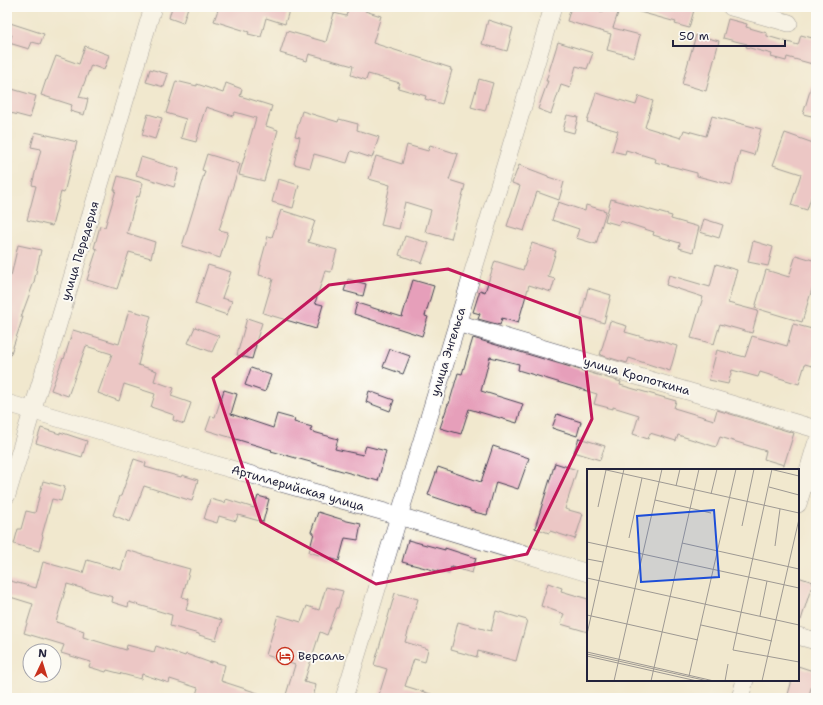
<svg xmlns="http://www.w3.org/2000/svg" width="823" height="705" font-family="'Shantell Sans',sans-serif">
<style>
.building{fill:#e69fba}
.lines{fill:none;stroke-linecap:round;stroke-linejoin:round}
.street-casing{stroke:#414051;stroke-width:18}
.street{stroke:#fff;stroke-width:17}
.marked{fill:none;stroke:#c2185b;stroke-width:3;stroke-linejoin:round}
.labels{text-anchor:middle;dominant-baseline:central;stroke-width:3.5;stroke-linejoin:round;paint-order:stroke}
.street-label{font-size:12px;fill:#22223b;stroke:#fdfcf7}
.poi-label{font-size:12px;fill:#22223b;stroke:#fdfcf7;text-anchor:start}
.inset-road{fill:none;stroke:#9e9993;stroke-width:1}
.view{fill:#1d4ed8;fill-opacity:0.15;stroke:#1d4ed8;stroke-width:2}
.inset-edge{fill:none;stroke:#22223b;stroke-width:2}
</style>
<rect width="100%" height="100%" fill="#fdfcf7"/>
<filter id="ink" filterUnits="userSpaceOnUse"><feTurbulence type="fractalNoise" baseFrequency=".025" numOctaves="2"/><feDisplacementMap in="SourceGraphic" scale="8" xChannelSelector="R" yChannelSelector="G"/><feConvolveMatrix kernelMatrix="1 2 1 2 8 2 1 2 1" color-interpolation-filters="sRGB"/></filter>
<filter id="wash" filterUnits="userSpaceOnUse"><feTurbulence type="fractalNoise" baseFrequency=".012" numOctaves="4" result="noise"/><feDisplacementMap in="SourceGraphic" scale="16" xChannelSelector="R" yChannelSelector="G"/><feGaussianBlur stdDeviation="0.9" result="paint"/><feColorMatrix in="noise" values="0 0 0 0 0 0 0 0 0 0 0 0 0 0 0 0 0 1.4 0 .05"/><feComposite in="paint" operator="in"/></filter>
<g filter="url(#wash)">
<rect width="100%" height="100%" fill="#f1e8ce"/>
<g id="blocks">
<path class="building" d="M172 7H188L183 23 169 18Z
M219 7H290L285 24 266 18 261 37 248 34 249 32 214 21Z
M349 7H366L365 11 381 16 373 43 451 68 450 70H452L442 104 425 99 426 96 398 88 400 83 368 74 366 80 351 75 353 66 309 54 307 61 280 53 287 31 326 42 334 13 346 16Z
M571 7H584L603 12 604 7H620L613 28 640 35 634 57 607 50 611 34 567 21Z
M636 7H684L694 10 689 28 675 24 676 22 636 11Z
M728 19 747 24 746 27 767 33V36L798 45 801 35 816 39V65L787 57 786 61 771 57 772 54 746 47 747 44 723 38Z
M488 20 513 28 507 51 482 44Z
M7 22 44 34 40 44 32 42 29 49 9 43 12 35 7 34Z
M696 35 719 41 706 91 682 84Z
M558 42 593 53 587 69 576 66 570 88 561 85 551 114 538 109 548 81H546Z
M85 46 109 55 104 70 91 65 79 97 88 99 84 115 70 111 72 105 41 95 46 80H47L56 56 79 64Z
M150 69 168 74 164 87 146 82Z
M479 79 493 83 485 111 471 107Z
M176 81 197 86V84L223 93 226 83 242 89 240 96 272 106 266 126 278 130 264 181 239 175 256 118 235 112 233 116 206 107 202 119 196 142 181 138 186 119 166 113Z
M813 81H816V117L803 114Z
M12 89 36 96 30 118 7 112V106Z
M596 93 636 105 639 96 653 101 645 127 681 138 684 130 706 136 712 116 761 129 754 155 740 151 732 185 697 176V173L655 162 656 159 626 150 625 154 612 151 618 131 587 122Z
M302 111 338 122 339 119 358 124 357 130 379 137 372 158 351 151 347 163 314 154 310 168 294 164 300 137 295 136Z
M148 114 162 118 155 139 142 135Z
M567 115 578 117 574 133 563 130Z
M35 132 77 142 64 193 61 192 52 226 27 220 36 186 32 185 41 149 31 147Z
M785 133 816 144V189L814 188 807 210 791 205 801 174 773 165Z
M407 145 428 151 430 145 458 154 449 180 465 185 451 239 425 232 431 210 405 202 399 229 381 225 390 185 369 179 376 156 402 164Z
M207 154 240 164 219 230 228 232 220 258 182 246 205 171 202 170Z
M141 157 179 169 174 187 136 175Z
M519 165 548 176V177L564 182 559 200 537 192 524 231 507 226 520 186 512 183Z
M118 176 143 183 139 197 137 196 127 233 155 242 151 258 129 252 117 289 87 280 97 249 94 248 100 226 105 227 116 190H114Z
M278 179 299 185 293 208 272 202Z
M611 199 672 216 671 219 699 227 693 252 679 248 680 243 653 235 654 232 620 221 619 225 605 221Z
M558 202 585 211 586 205 606 211 596 244 576 238 579 229 552 220Z
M281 210 315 221 308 242 337 250 331 272 325 271 315 303 323 305 316 329 263 313 273 279 259 275 261 265H260L268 236 272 237Z
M704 219 723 225 719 238 700 232Z
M405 236 429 243 422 263 399 255Z
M753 241 773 247 768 266 748 262Z
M532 243 556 251 548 277 555 279 551 292 529 285 518 323 502 318 500 325 478 319 480 314 473 312 480 290 485 292 495 261 523 270Z
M18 245 41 250 34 282 21 317H23L9 359H7V275L11 276Z
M796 255 816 261V276L802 322 755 308 766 270 789 277Z
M716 264 737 270 728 303 758 311 752 333 720 324 714 344 691 338 703 297 666 285 669 275 710 287Z
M208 265 231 272 222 298 232 301 227 315 195 304Z
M348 279 366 284 363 296 344 291Z
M413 280 434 286 425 316 428 317 422 336 354 314 357 303 402 317Z
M588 288 611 295 604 323 581 316Z
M129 310 151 316 138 365 157 371 154 381 174 388 171 396 191 403 184 424 173 420 174 415 151 407 155 394 124 384 119 401 98 393 112 354 86 346 68 396 51 390 63 358 64 359 73 330 119 344Z
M247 318 262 323 255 345H256L252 359 237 355Z
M610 321 627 326 625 332 650 339V338L677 346 670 371 629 358 627 363 600 355Z
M793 324 816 330V351L812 366 805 364 799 384 760 372 758 377 732 370 728 384 709 380 717 350 745 357 752 336 787 346Z
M195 327 219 336 212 352 188 343Z
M473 338 621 382 620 385 676 401 674 408 714 420 717 410 794 433 784 465 764 459 766 451 720 437 716 447 678 435 676 441 650 433 648 439 633 434 639 415 613 407V409L594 404 597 394 518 370 519 364 490 357 481 391 523 404 517 423 469 409 461 434 440 428 448 404H449L458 373 462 374Z
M390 349 410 356 403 374 383 367Z
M251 368 271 375 265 392 245 385Z
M224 390 237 394 231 414 273 428 277 414 295 419 294 422 312 427 310 431 338 439 335 449 363 455 366 446 386 451 378 481 271 451 272 450 206 430 211 416 215 417Z
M369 391 394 400 390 411 366 402Z
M557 414 581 422 577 436 552 428Z
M41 428 60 434V432L87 441 82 457 36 443Z
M579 438 605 446 600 460 574 452Z
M493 446 529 458 518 489 496 482 487 515 470 511V509L428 495 438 467 481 482Z
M134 459 146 463 145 467 181 477 182 475 198 480 192 501 144 486 130 522 113 515 120 496H121Z
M555 463 577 470 565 509 583 514 575 539 550 531 549 533 535 528Z
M43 481 65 487 61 501 52 499 42 535 43 536 39 551 14 544 18 529H21L26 511 35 513Z
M258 496 269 499 263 522 238 515 236 521 219 516 217 523 204 519 210 499 225 503 226 499 254 508Z
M318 512 347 521 361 524 358 540 345 538 339 561 309 552 314 533 311 532Z
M408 540 445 550V548L476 558 472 573 451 567 449 574 402 562Z
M127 550 153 558V559L190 569 182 597 189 599 186 610 222 620 216 640 199 635V634L170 626 172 615 129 602 128 607 112 602 113 597 67 584 56 622 84 631 83 637 126 650 127 645 154 652 156 646 185 656 186 654 211 663V661L225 665 221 681 267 696 266 698H195L198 688 170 679 169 683 142 674 141 679 107 670 106 672 89 667 91 662 61 653 64 645 24 633 33 604 7 596V580L36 588 43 562 83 573 87 560 121 570Z
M798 577 813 582 801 620H798Z
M548 583 562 588 561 591 588 599V632L561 624 564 614 541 606Z
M326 587 343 591 338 608H337L327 635 320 632 304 682 316 685 313 698H285L295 665 266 655 278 615 301 622 307 606 319 610Z
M395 593 418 599 405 642 428 649 425 662 414 659 405 686 434 695V698H378L387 669 374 665Z
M496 611 527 620 516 661 478 651 477 657 451 650 458 622 491 631Z
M798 666 816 672 808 698H787L792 680H798Z"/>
</g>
</g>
<g filter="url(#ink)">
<use href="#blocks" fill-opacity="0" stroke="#414051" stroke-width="1"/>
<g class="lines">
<g class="street-casing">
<path id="street" d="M731 7 789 23
M457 323 816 429
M7 403 188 457 399 516 588 573
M7 495 153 7
M798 504 816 444
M798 636 816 641
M344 698 553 7
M740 698 745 680"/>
</g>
<use href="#street" class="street"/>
</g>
</g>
<path d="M0 0H823V705H0ZM448 269 580 318 592 419 527 554 376 584 261 522 213 378 329 285Z" fill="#f1e8ce" fill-opacity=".55" fill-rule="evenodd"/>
<path class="marked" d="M448 269 580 318 592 419 527 554 376 584 261 522 213 378 329 285Z"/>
<defs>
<g id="hotel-ring" transform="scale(0.9)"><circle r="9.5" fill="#fdfcf7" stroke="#c8321e" stroke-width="1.5"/><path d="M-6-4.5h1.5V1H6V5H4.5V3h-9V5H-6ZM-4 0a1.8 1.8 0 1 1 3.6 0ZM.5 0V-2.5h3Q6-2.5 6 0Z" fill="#c8321e"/></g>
</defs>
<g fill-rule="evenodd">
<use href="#hotel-ring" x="285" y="656"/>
</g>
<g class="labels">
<g class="street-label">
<text transform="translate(80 251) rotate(-73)">улица Передерия</text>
<text transform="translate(448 352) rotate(-73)">улица Энгельса</text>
<text transform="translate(637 376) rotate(16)">улица Кропоткина</text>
<text transform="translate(298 488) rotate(16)">Артиллерийская улица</text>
</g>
<g class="poi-label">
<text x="298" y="656">Версаль</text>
</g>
</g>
<g transform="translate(587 469)">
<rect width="212" height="212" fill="#f1e8ce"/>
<path class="inset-road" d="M15 0 212 44M183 0 212 7M185 0 146 181 212 193M89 17 93 0M182 18 212 26M124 25 130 0M68 31 124 44M11 38 19 1M155 57 167 0M42 69 55 9M0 73 212 119M95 74 212 100M188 77 193 40M0 90 16 93M0 109 212 156M0 146 111 171M173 147 180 112M114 156 185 172M0 165 37 0M0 183 127 212M0 185 121 212M0 187 110 212M102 207 149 0M27 212 75 0M64 212 112 0M138 212 141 195M175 212 212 50"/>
<path class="view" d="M127 41 132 108 54 113 50 47Z"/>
<rect width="212" height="212" class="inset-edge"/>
</g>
<rect width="823" height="705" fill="none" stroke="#fdfcf7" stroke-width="24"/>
<g transform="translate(42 663) rotate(4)"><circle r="19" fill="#fdfcf7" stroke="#a5a5ac"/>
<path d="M0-3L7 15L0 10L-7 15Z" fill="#c8321e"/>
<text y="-6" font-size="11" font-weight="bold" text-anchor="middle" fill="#22223b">N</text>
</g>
<path d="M673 40v6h112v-6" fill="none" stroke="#22223b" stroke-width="2"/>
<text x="679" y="40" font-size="12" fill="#22223b" stroke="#fdfcf7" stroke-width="3" paint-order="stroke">50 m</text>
</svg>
